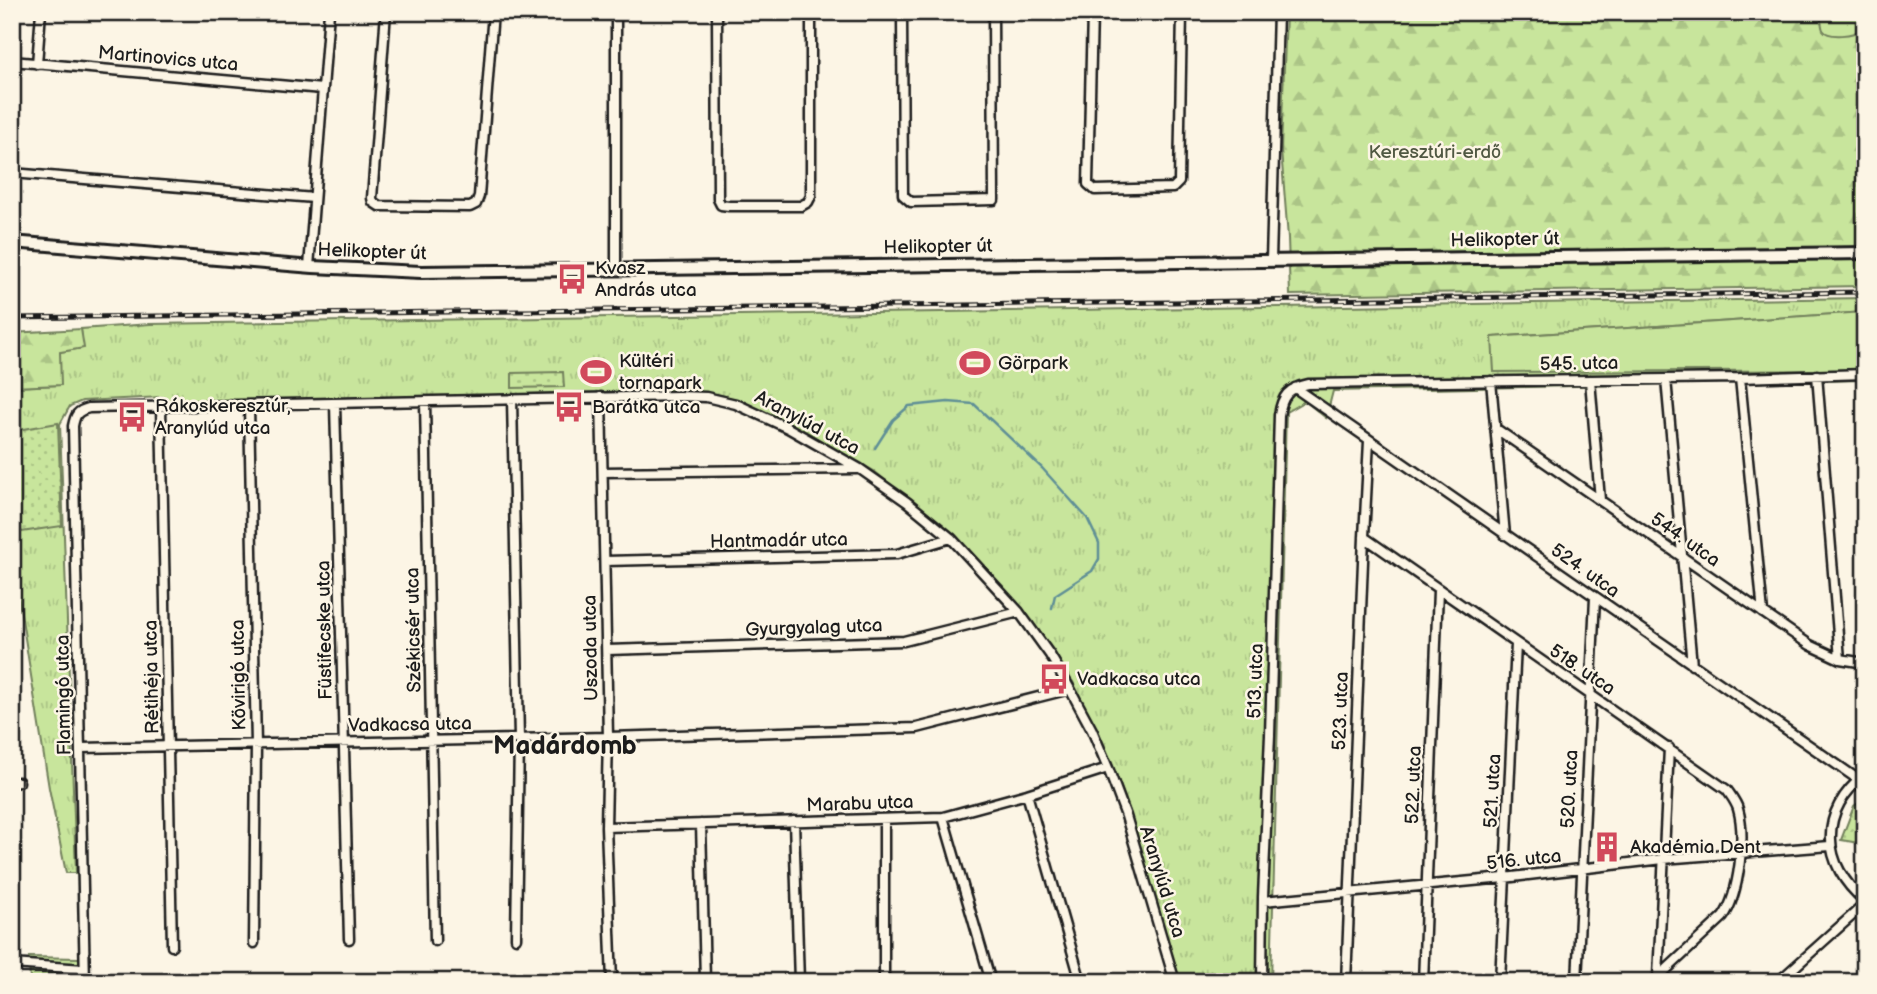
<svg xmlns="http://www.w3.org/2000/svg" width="1877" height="994" font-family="'Balsamiq Sans',sans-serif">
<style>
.grass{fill:url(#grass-tufts);stroke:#72805c;stroke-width:2}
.forest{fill:url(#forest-firs);stroke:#72805c;stroke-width:2}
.park{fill:url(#park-dots);stroke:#72805c;stroke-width:2}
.garden{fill:#c8e59c;stroke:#72805c;stroke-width:2}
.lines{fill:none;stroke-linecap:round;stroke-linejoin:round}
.stream{stroke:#5f8f96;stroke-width:2.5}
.street-casing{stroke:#1c1c1c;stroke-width:13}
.secondary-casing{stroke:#1c1c1c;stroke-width:16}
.street{stroke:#fcf5e5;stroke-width:8}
.secondary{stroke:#fcf5e5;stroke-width:10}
.rail-casing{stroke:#1c1c1c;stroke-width:5}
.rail{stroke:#fcf5e5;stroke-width:2.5;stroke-dasharray:8;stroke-linecap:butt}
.labels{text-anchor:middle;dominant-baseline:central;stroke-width:5;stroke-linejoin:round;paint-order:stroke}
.street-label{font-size:19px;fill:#1c1c1c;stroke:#fcf5e5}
.park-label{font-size:19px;fill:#505842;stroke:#fcf5e5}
.poi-label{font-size:19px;fill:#1c1c1c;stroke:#fcf5e5;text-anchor:start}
.district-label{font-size:26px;font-weight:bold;fill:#1c1c1c;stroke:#fcf5e5}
</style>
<defs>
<pattern id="grass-tufts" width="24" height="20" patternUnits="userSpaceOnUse" patternTransform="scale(1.75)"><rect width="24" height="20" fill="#c8e59c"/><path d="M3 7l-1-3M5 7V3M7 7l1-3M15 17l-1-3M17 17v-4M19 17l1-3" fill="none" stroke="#abc486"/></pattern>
<pattern id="forest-firs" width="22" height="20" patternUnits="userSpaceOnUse" patternTransform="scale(1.75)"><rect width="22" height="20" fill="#c8e59c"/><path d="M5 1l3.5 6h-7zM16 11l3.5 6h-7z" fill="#abc486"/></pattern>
<pattern id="park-dots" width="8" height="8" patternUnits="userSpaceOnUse" patternTransform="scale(1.75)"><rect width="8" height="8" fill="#c8e59c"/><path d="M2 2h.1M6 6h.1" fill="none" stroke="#abc486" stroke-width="1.8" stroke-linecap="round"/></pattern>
</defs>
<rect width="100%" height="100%" fill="#fcf5e5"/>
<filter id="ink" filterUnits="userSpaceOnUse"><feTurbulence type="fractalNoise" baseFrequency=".0143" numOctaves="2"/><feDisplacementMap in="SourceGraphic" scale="14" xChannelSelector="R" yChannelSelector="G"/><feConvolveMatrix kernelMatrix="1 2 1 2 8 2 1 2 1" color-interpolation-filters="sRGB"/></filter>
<g filter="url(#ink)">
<path class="grass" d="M1865 298V312L1493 337 1865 370V380L1333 391 1326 418 1305 401 1286 412 1271 982H1180L1130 812 1113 766 1073 682 1046 642 1018 605 952 534 874 471 791 424 737 399 707 393 677 390 163 404 162 397 82 401 70 406 60 424 76 873H66L49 788 12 557V387L60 385V352L83 348 81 329 150 324Z
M29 957 79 958 80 982H30Z"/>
<path class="forest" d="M1286 12H1865V286L1290 295 1288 238 1281 150Z
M81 329 84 348 60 352 61 385 12 387V333Z"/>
<path class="park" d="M563 372 564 387 512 388V373Z
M58 423 62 526 21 532 12 482V431Z
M1865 799V844L1841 840 1854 806Z"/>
<path class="garden" d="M1820 12H1865C1865 18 1865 24 1861 29 1854 36 1828 38 1823 30 1821 25 1821 17 1820 12Z
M1865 312V370L1494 372 1492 337Z"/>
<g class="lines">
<path class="stream" d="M875 448 893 420 909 406 948 402 974 404 1042 468 1087 518 1099 543V559L1092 571 1055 595 1052 608"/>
<g class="street-casing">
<path id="street" d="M386 12 372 198 373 202 379 206 470 207 476 204 479 196 493 12
M616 12V270
M717 12 718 199 721 205 729 206H801L808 202 811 196V12
M902 12 903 195 911 202 994 200 993 12
M1092 12 1088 184 1095 190 1173 188 1179 182 1182 12
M12 61 322 89
M37 64 41 12
M12 173 314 198
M1271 260 1278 12
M309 267 329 12
M1817 375 1840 659
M1740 378 1763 613
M1666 379 1692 665
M1590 380 1600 500
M1491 381 1505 535
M1295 388 1859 780
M601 397 608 737 606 827 612 982
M512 399 519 739 516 938
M425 401 435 941
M335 404 349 939
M249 406 256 745 254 943
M161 407 172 946
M1495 428 1810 645 1840 659 1865 663
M603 472 857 469
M1364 537 1727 790C1731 796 1736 802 1738 809 1746 836 1739 895 1723 917L1653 982
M605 561 897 554 951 538
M607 650 904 641 1019 612
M81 748 608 737 917 728 1070 689
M1865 775C1818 811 1821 865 1865 901
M12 783 19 782
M1027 794 1081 982
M943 817 991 982
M794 821 799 982
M701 824 705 980
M606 827 943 817 1027 794 1108 768
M1263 901 1504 878 1663 859 1830 846
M12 964 84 969
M1658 977 1669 748
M85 982 73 426C75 415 77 411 89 408L678 396 706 397 736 404 788 428 860 469 907 502 951 538 1019 612 1050 655 1070 689 1092 730 1108 768 1126 816 1175 982
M884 982V819
M1262 982 1263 897 1270 735 1279 415C1282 396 1288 388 1308 384L1740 378 1865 374
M1346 982 1364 537 1369 441
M1423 982 1438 590
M1500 982 1516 644
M1577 982 1595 597
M1778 982 1865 904"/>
</g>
<g class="secondary-casing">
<path id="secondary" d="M12 242 313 267 421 272 1865 253"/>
</g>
<use href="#street" class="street"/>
<use href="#secondary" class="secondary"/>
<g class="rail-casing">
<path id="rail" d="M12 318C630 309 1247 302 1865 292"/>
</g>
<use href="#rail" class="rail"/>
</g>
</g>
<defs>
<g id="bus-bare" transform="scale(2.415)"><path d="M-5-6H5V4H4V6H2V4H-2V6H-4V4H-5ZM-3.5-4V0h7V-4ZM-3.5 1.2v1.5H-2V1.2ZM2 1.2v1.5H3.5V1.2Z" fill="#d1495b" stroke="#fcf5e5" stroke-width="2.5" paint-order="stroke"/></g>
<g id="stadium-bare" transform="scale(2.415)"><path d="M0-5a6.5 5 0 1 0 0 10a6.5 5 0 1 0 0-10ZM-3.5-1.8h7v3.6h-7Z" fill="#d1495b" stroke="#fcf5e5" stroke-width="2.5" paint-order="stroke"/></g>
<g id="building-bare" transform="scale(2.415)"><path d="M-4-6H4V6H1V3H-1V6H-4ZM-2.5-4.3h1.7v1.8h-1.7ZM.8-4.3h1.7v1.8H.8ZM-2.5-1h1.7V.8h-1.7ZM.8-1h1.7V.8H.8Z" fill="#d1495b" stroke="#fcf5e5" stroke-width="2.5" paint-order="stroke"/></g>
</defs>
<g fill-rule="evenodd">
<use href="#bus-bare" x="572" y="279"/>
<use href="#stadium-bare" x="975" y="363"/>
<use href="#stadium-bare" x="596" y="372"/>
<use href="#bus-bare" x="569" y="407"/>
<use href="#bus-bare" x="132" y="417"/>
<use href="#bus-bare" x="1054" y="679"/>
<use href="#building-bare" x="1607" y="847"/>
</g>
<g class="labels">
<g class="street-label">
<text transform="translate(168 59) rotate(5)">Martinovics utca</text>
<text transform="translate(1505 240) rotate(-1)">Helikopter út</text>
<text transform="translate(938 247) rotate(-1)">Helikopter út</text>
<text transform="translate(372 252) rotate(2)">Helikopter út</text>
<text transform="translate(1579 364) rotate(-1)">545. utca</text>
<text transform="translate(807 423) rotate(28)">Aranylúd utca</text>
<text transform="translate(1685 540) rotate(35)">544. utca</text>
<text transform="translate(779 541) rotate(-1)">Hantmadár utca</text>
<text transform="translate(1585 571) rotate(35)">524. utca</text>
<text transform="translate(814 628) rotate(-2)">Gyurgyalag utca</text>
<text transform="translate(325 630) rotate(-91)">Füstifecske utca</text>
<text transform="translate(414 630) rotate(-91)">Székicsér utca</text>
<text transform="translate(591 648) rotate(-91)">Uszoda utca</text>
<text transform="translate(1582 670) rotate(34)">518. utca</text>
<text transform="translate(239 675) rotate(-91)">Kövirigó utca</text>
<text transform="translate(152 677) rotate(-91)">Rétihéja utca</text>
<text transform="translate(1256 681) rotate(-88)">513. utca</text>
<text transform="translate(64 695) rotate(-91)">Flamingó utca</text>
<text transform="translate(1341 711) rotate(-88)">523. utca</text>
<text transform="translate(410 725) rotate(-1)">Vadkacsa utca</text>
<text transform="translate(1414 785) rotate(-88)">522. utca</text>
<text transform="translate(1570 789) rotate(-87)">520. utca</text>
<text transform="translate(1493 791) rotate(-87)">521. utca</text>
<text transform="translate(860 804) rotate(-2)">Marabu utca</text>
<text transform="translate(1524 860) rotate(-6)">516. utca</text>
<text transform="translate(1162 882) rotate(73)">Aranylúd utca</text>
</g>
<g class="park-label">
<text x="1435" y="152">Keresztúri-erdő</text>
</g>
<g class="poi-label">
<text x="595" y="268">Kvasz<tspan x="595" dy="22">András utca</tspan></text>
<text x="619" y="361">Kültéri<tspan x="619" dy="22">tornapark</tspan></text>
<text x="998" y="363">Görpark</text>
<text x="155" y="406">Rákoskeresztúr,<tspan x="155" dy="22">Aranylúd utca</tspan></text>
<text x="592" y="407">Barátka utca</text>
<text x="1077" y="679">Vadkacsa utca</text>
<text x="1630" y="847">Akadémia Dent</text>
</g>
<g class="district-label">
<text x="565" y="746">Madárdomb</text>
</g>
</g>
<rect width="1877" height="994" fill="none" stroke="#fcf5e5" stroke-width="42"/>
<rect x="21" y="21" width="1835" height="952" fill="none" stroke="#1c1c1c" stroke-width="2.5" filter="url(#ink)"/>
</svg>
